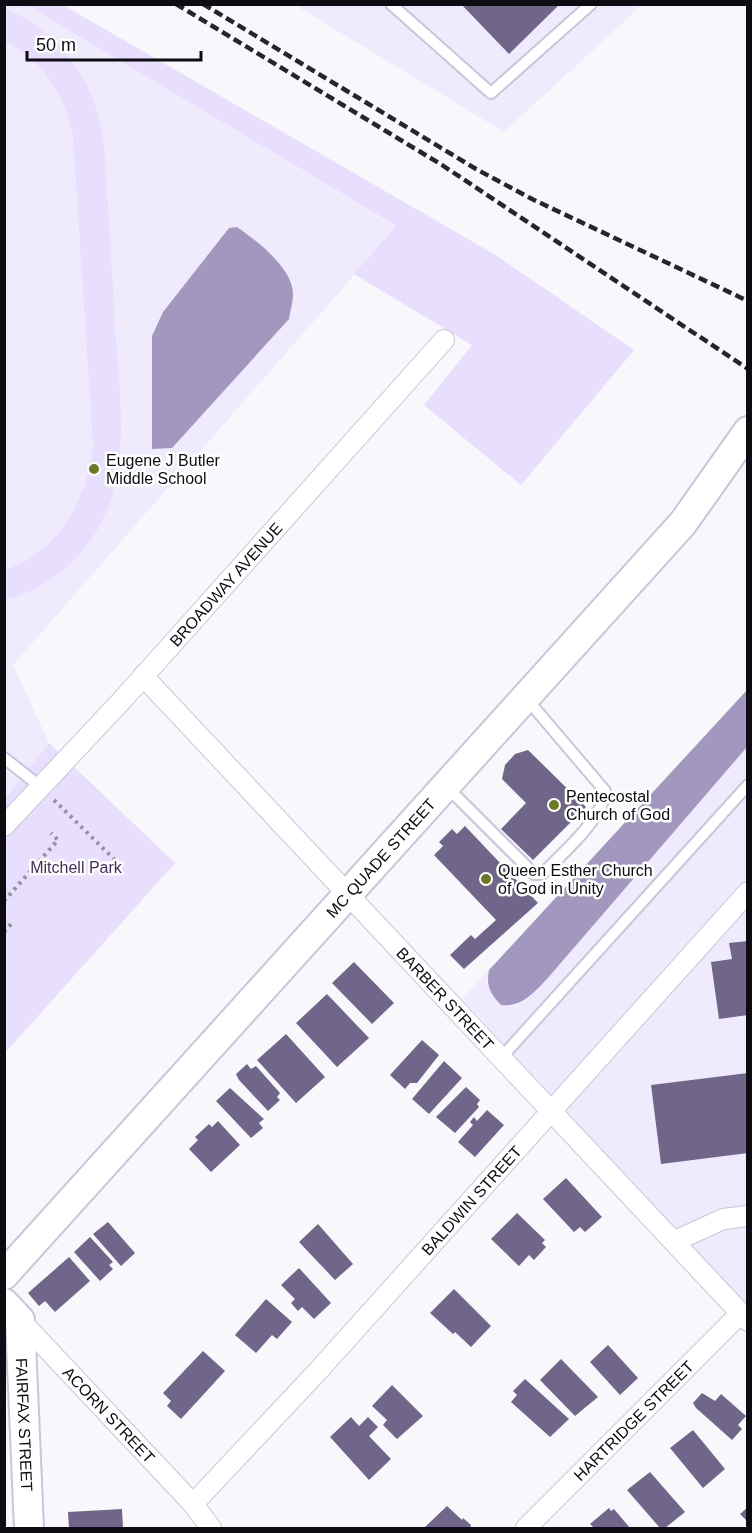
<svg xmlns="http://www.w3.org/2000/svg" width="752" height="1533" font-family="Helvetica,sans-serif">
<style>
.built{fill:#efebfd}
.green{fill:#e7dffd}
.water{fill:#a298bf}
.building{fill:#70668a}
.lines{fill:none;stroke-linecap:round;stroke-linejoin:round}
.lane-casing{stroke:#cac5db;stroke-width:14}
.street-casing{stroke:#cac5db;stroke-width:22}
.secondary-casing{stroke:#cac5db;stroke-width:32}
.path{stroke:#949399;stroke-width:4;stroke-dasharray:3 4.5;stroke-linecap:butt}
.lane{stroke:#fff;stroke-width:10}
.street{stroke:#fff;stroke-width:20}
.secondary{stroke:#fff;stroke-width:28}
.rail{stroke:#27252c;stroke-width:4.5;stroke-dasharray:9 4.5;stroke-linecap:butt}
.poi-dot{fill:#6c7824;stroke:#fff;stroke-width:2}
.labels{text-anchor:middle;dominant-baseline:central;stroke-width:5;stroke-linejoin:round;paint-order:stroke}
.poi-label{font-size:16px;fill:#0e0c13;stroke:#fff;text-anchor:start}
.street-label{font-size:16px;fill:#0e0c13;stroke:#fff}
.park-label{font-size:16px;fill:#402f61;stroke:#fff}
</style>
<rect width="100%" height="100%" fill="#f8f7fc"/>
<path class="built" d="M27 4 396 227 13 665 49 743 5 798 4 5Z
M295 5H642L504 132Z
M747 747V1305L462 999 489 970 487 983 501 1005H515L529 998Z"/>
<path class="green" d="M27 5H63L494 254 634 350 521 485 424 405 472 345 354 274 396 226Z
M5 9C61 30 98 85 104 145 108 205 112 266 115 327 121 411 138 507 64 569 46 584 28 594 5 600V570C61 550 87 500 93 444L73 136C64 95 44 60 5 42Z
M49 743 175 863 5 1053V798Z"/>
<path class="water" d="M237 227C257 241 294 269 293 295 293 303 290 311 289 319L172 448 152 449V336L163 312 229 228Z
M747 690V747L547 979C533 993 523 1007 501 1005 490 993 486 986 489 970Z"/>
<path class="building" d="M461 4H560L509 54Z
M528 750 586 807 533 860 501 829 526 803 502 779 505 765 515 754Z
M465 826 538 903 464 969 450 955 471 935 475 939 496 920 434 855 443 846 439 842 452 829 457 834Z
M748 941V1015L719 1019 711 962 732 959 729 943Z
M354 962 394 1003 372 1024 332 983Z
M327 994 369 1038 337 1067 296 1023Z
M286 1034 325 1077 296 1103 257 1060Z
M422 1040 439 1055 417 1083H410L405 1089 390 1075Z
M444 1061 462 1078 429 1114 412 1099Z
M247 1064 251 1069 256 1066 280 1093 277 1097 280 1100 268 1111 239 1080 236 1074Z
M748 1073V1153L661 1164 651 1085Z
M466 1087 480 1100 477 1104 479 1107 455 1133 436 1117Z
M230 1088 264 1119 259 1123 263 1128 251 1138 216 1101Z
M487 1110 504 1125 475 1157 458 1142 473 1125 470 1122 474 1117 477 1121Z
M218 1121 240 1145 211 1172 189 1149 198 1140 195 1137 209 1124 212 1127Z
M566 1178 602 1217 585 1232 580 1227 574 1232 543 1199Z
M517 1213 545 1240 542 1243 546 1247 534 1260 529 1255 519 1266 491 1239Z
M108 1222 135 1253 121 1266 93 1234Z
M318 1224 353 1264 335 1280 299 1242Z
M90 1237 113 1262 109 1265 113 1269 100 1281 74 1252Z
M69 1257 90 1281 55 1312 45 1301 39 1306 28 1293Z
M299 1268 331 1303 314 1319 302 1307 298 1311 291 1303 295 1299 281 1285Z
M454 1289 491 1326 471 1347 455 1332 453 1334 430 1313Z
M266 1299 292 1322 277 1339 272 1335 256 1353 235 1335Z
M608 1345 638 1378 620 1395 590 1362Z
M203 1351 225 1371 181 1419 167 1406 171 1401 163 1393Z
M561 1359 598 1397 575 1416 540 1380Z
M525 1379 569 1419 550 1437 511 1402 517 1395 513 1391Z
M392 1385 423 1416 397 1439 383 1425 387 1420 372 1406Z
M702 1393 715 1401 721 1394 746 1416 738 1425 742 1429 732 1440 696 1408 693 1403Z
M351 1417 359 1426 368 1417 378 1427 369 1436 391 1459 369 1480 330 1437Z
M693 1430 725 1469 703 1488 670 1448Z
M650 1472 685 1512 665 1528H660L627 1490Z
M447 1506 462 1520 463 1518 471 1525 470 1528H424Z
M748 1507V1522L740 1514Z
M609 1508 611 1511 614 1509 630 1528H594L590 1524Z
M122 1509 123 1528H69L68 1512Z"/>
<g class="lines">
<g class="lane-casing">
<path id="lane" d="M391 4 491 93 591 4
M4 758 41 787
M446 786 534 874H542C561 855 604 818 605 791L526 698
M500 1059 748 785"/>
</g>
<g class="street-casing">
<g id="street">
<path id="s1" d="M143 676 748 1321"/>
<path id="s2" d="M4 826 124 698 444 340"/>
<path d="M675 1241 723 1219 748 1216"/>
<path id="s3" d="M20 1320 193 1504 211 1528"/>
<path id="s4" d="M193 1504 318 1371 748 892"/>
<path id="s5" d="M526 1528 740 1314"/>
</g>
</g>
<g class="secondary-casing">
<g id="secondary">
<path id="s6" d="M4 1275 683 523 748 431"/>
<path id="s7" d="M4 1303 20 1320 29 1528"/>
</g>
</g>
<path class="path" d="M54 800 120 865
M4 901 58 840 51 833
M4 932 13 922"/>
<use href="#lane" class="lane"/>
<use href="#street" class="street"/>
<use href="#secondary" class="secondary"/>
<path class="rail" d="M176 4 442 165 748 369
M203 4 476 169 532 199 748 301"/>
</g>
<g class="poi-dot">
<circle cx="94" cy="469" r="6"/>
<circle cx="554" cy="805" r="6"/>
<circle cx="486" cy="879" r="6"/>
</g>
<g class="labels">
<g class="poi-label">
<text x="106" y="460">Eugene J Butler<tspan x="106" dy="18">Middle School</tspan></text>
<text x="566" y="796">Pentecostal<tspan x="566" dy="18">Church of God</tspan></text>
<text x="498" y="870">Queen Esther Church<tspan x="498" dy="18">of God in Unity</tspan></text>
</g>
<g class="street-label">
<text stroke="none"><textPath href="#s2" startOffset="328">BROADWAY AVENUE</textPath></text>
<text stroke="none"><textPath href="#s6" startOffset="562">MC QUADE STREET</textPath></text>
<text stroke="none"><textPath href="#s1" startOffset="442">BARBER STREET</textPath></text>
<text stroke="none"><textPath href="#s4" startOffset="412">BALDWIN STREET</textPath></text>
<text stroke="none"><textPath href="#s3" startOffset="130">ACORN STREET</textPath></text>
<text stroke="none"><textPath href="#s5" startOffset="152">HARTRIDGE STREET</textPath></text>
<text stroke="none"><textPath href="#s7" startOffset="128">FAIRFAX STREET</textPath></text>
</g>
<g class="park-label">
<text x="76" y="867">Mitchell Park</text>
</g>
</g>
<rect width="752" height="1533" fill="none" stroke="#0e0c13" stroke-width="12"/>
<path d="M27 51v9h174v-9" fill="none" stroke="#0e0c13" stroke-width="3"/>
<text x="36" y="51" font-size="18" fill="#0e0c13" stroke="#ffffff" stroke-width="4.5" paint-order="stroke">50 m</text>
</svg>
